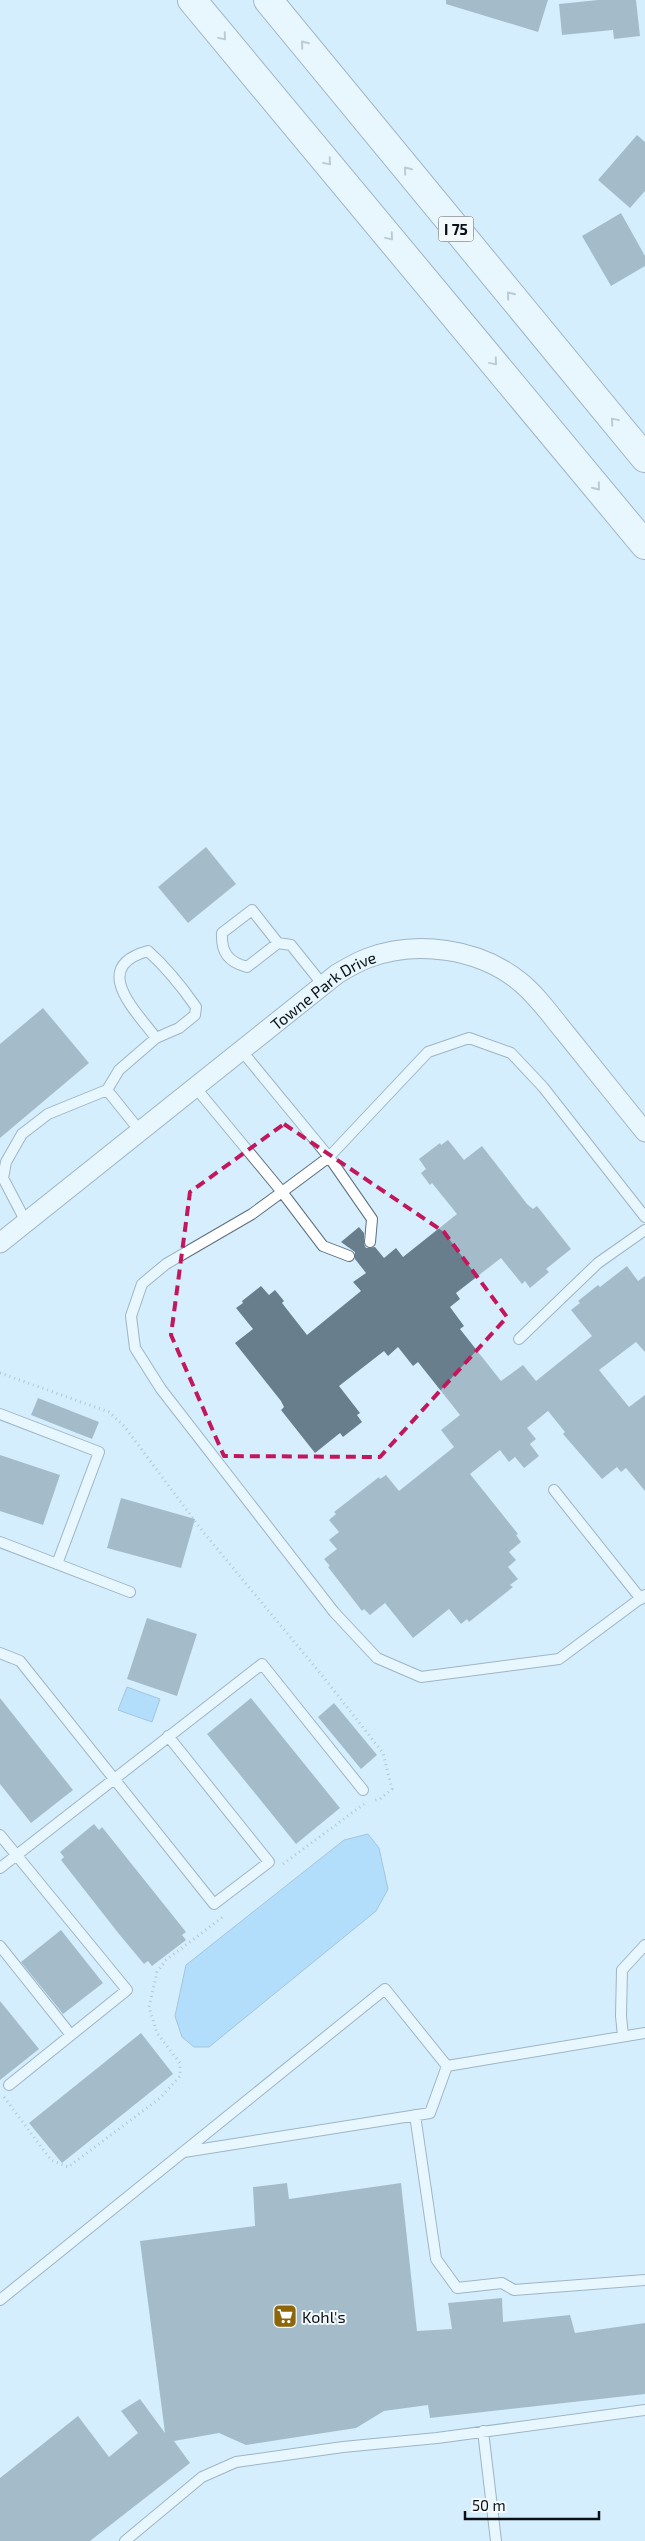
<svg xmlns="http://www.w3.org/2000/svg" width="645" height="2541" font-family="'Exo 2',sans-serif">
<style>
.water{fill:#88cbf9;stroke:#6293b5}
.building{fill:#697e8d}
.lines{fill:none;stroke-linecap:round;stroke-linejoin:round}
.service-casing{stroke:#5b6f7e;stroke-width:12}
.minor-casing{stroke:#5b6f7e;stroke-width:21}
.motorway-casing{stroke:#5b6f7e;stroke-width:30}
.path{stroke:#8495a1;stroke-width:3;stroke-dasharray:1 4;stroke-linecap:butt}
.service{stroke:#fff;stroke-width:10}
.minor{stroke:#fff;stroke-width:19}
.motorway{stroke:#fff;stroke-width:28}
.oneway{stroke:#9c9fa2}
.marked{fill:none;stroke:#c2185b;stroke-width:4;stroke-dasharray:10 6;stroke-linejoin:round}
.labels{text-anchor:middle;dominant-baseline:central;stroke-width:4;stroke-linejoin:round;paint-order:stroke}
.shield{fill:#f3f8fb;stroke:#4e565b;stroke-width:1}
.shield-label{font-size:15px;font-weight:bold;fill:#081016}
.street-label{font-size:16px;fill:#081016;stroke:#f3f8fb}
.poi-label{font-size:16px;fill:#081016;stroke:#f3f8fb;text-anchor:start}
</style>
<rect width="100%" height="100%" fill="#d6eefe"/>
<path class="water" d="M127 1687 160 1699 152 1722 118 1710Z
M368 1834 379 1848 388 1889 376 1911 209 2047H194L182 2037 175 2016 186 1965 344 1840Z"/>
<path class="building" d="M446 0H548L538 32 446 4Z
M598 0H636L640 36 614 39 613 30 562 35 559 4Z
M637 135 645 142V191L630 208 598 180Z
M621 213 645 256V266L611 286 582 236Z
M206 847 236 884 188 923 158 887Z
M43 1008 89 1063 0 1138V1044Z
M448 1140 464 1160 482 1146 527 1204 533 1209 537 1206 571 1249 546 1269 549 1272 530 1288 525 1281 522 1284 501 1258 456 1293 460 1299 450 1307 464 1326 460 1329 501 1381 523 1365 536 1381 592 1336 571 1310 580 1303 578 1301 598 1285 600 1287 627 1266 638 1281 645 1276V1352L636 1342 599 1370 629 1407 645 1395V1491L626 1468 621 1472 617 1467 602 1479 563 1434 565 1432 548 1411 527 1428 536 1439 530 1444 539 1456 524 1468 515 1457 509 1462 500 1450 470 1474 518 1534 516 1535 521 1542 509 1552 516 1560 508 1567 518 1579 510 1585 513 1587 469 1622 467 1619 461 1624 449 1609 413 1638 385 1603 370 1615 364 1609 362 1611 328 1567 330 1566 324 1559 337 1549 329 1540 339 1532 329 1520 336 1514 334 1512 379 1477 380 1479 386 1475 399 1491 454 1447 441 1430 460 1415 418 1362 413 1366 398 1347 388 1356 384 1351 339 1386 360 1413 357 1415 362 1422 343 1437 340 1433 315 1453 281 1410 284 1407 281 1401 235 1343 253 1329 236 1308 243 1303 242 1301 261 1286 269 1295 275 1290 284 1301 282 1303 307 1335 361 1291 353 1282 366 1273 355 1259V1252L341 1242 359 1227 364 1233V1244L366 1248 375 1247 384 1258 396 1248 403 1257 457 1214 432 1183 430 1185 421 1173 426 1169 419 1159 440 1143 441 1145Z
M38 1398 99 1422 92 1439 31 1415Z
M0 1455 60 1475 43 1525 0 1511Z
M121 1498 195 1519 181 1568 107 1548Z
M147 1618 197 1634 177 1696 127 1679Z
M0 1698 73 1790 31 1823 0 1784Z
M251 1698 340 1808 296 1844 207 1734Z
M334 1703 377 1755 361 1769 318 1717Z
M94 1824 99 1830 102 1827 186 1932 182 1935 186 1940 152 1966 148 1961 144 1964 119 1934 61 1860 64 1857 60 1852Z
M61 1930 103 1983 63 2014 21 1962Z
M0 2001 39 2049 0 2080Z
M141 2033 173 2074 62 2163 29 2123Z
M287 2183 289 2199 401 2183 417 2331 452 2329 448 2303 502 2298 503 2322 570 2315 575 2333 645 2323V2394L430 2418 428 2405 384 2411 356 2428 246 2445 219 2433 174 2441 190 2463 90 2541H0V2478L78 2416 109 2457 138 2433 121 2411 140 2399 165 2433 140 2241 255 2226 253 2187Z"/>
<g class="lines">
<g class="service-casing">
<path id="service" d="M278 943 247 967C228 962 221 952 222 933L252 910 278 943 291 945 323 985
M241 1050 329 1157 428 1052 469 1038 511 1053 543 1087 645 1217
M195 1087 282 1192 252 1214 166 1264 142 1284 131 1316 135 1348 161 1389 334 1612 377 1658 421 1677 559 1659 645 1595
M107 1090 140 1131
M26 1222 3 1178 6 1162 22 1134 48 1114 107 1090 119 1070 156 1038 179 1028 195 1015 196 1007C182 987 167 968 148 951 90 967 135 1010 156 1038
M349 1256 323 1246 282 1192 329 1157 372 1219 370 1242
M519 1339 598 1263 645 1230
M0 1414 99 1452 57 1564
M554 1490 641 1599
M0 1542 130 1592
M0 1653 20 1661 214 1904 269 1862 168 1736
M0 1835 127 1990 9 2085
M0 1868 262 1664 363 1790
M0 1946 71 2035
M623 2036 621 2016 622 1970 645 1945
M415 2115 436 2259 457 2288 502 2283 514 2290 645 2280
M184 2152 430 2113 447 2066 645 2033
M0 2300 385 1989 447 2066
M483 2431 496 2541
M125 2541 202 2477 236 2462 343 2447 437 2438 645 2410"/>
</g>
<g class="minor-casing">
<g id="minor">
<path id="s1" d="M0 1243 337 974C347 968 357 962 368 958 416 940 478 948 519 981 537 995 552 1017 567 1035 593 1067 619 1100 645 1132"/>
</g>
</g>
<g class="motorway-casing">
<path id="motorway" d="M192 0 645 545
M268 0 645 458"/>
</g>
<path class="path" d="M0 1373 109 1412 124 1426 204 1533 325 1679 383 1753 392 1789 380 1799 372 1801
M283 1864 364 1804
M4 2097 51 2160 68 2167 160 2098 180 2076V2063L157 2033 149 2007 157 1972 166 1960 224 1916"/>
<use href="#service" class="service"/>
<use href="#minor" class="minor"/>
<use href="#motorway" class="motorway"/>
</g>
<defs><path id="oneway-chevron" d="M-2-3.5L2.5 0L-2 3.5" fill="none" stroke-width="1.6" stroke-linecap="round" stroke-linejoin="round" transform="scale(1.25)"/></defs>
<g class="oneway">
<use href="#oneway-chevron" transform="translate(223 37) rotate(50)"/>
<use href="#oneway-chevron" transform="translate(304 44) rotate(-129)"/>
<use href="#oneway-chevron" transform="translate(328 162) rotate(50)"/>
<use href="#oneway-chevron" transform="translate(407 170) rotate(-129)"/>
<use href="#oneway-chevron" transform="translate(390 237) rotate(50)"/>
<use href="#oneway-chevron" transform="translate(510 295) rotate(-129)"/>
<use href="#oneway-chevron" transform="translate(494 362) rotate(50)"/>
<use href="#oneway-chevron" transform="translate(614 421) rotate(-130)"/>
<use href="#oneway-chevron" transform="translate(597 487) rotate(51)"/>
</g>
<path d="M0 0H645V2541H0ZM284 1124 444 1232 507 1317 380 1457 224 1456 171 1335 190 1192Z" fill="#d6eefe" fill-opacity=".55" fill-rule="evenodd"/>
<path class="marked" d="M284 1124 444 1232 507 1317 380 1457 224 1456 171 1335 190 1192Z"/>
<defs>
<g id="supermarket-square" transform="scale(1.25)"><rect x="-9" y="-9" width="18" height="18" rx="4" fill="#8d6609" stroke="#f3f8fb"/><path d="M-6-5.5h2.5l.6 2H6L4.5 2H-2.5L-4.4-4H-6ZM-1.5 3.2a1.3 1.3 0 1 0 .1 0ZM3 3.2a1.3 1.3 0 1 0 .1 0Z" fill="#fff"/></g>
</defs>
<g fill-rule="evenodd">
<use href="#supermarket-square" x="285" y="2316"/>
</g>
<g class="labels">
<rect class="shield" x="438.5" y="216.5" width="35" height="25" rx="4"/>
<g class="shield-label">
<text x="456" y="229">I 75</text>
</g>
<g class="street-label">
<text stroke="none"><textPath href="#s1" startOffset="411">Towne Park Drive</textPath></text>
</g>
<g class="poi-label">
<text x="302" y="2316">Kohl's</text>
</g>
</g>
<path d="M465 2511v8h134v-8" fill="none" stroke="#081016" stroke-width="2.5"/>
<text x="472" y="2511" font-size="15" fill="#081016" stroke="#f3f8fb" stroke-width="4" paint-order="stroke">50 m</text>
</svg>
